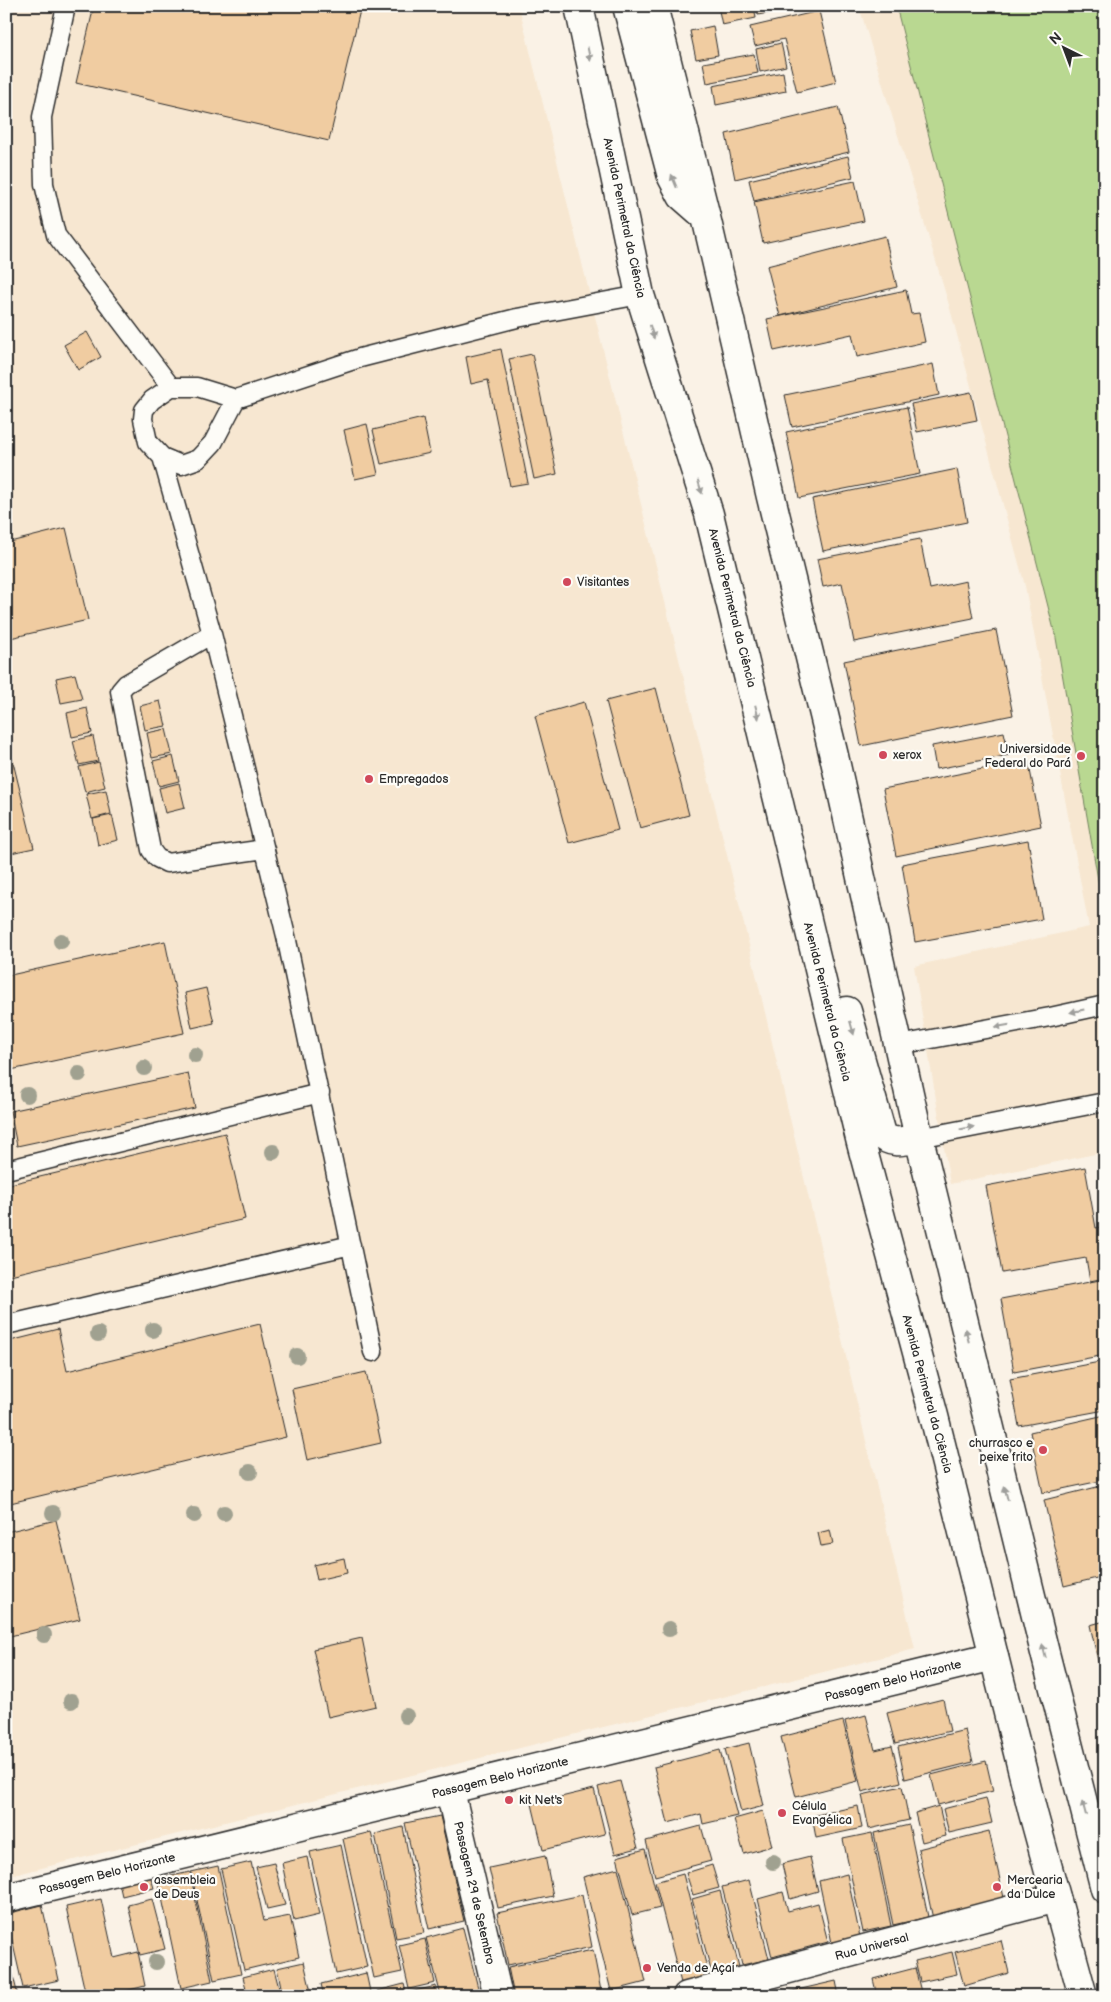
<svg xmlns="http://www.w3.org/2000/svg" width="1111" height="2002" font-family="'Balsamiq Sans',sans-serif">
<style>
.built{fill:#f7e7d1}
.green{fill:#b9d891;stroke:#72825e}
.building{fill:#f0cca1;stroke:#2b2b2b}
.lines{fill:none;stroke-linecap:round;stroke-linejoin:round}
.service-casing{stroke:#2b2b2b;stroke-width:21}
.minor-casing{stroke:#2b2b2b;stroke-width:31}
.secondary-casing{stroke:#2b2b2b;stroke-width:31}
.service{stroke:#fdfcf7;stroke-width:18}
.minor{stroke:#fdfcf7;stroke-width:28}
.secondary{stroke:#fdfcf7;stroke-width:28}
.tree{fill:#a0a190}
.oneway{fill:#9e9e9b}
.poi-dot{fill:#d1495b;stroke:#fdfcf7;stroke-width:2}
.labels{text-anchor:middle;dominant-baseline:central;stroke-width:4.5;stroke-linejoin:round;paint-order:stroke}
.street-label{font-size:12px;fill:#2b2b2b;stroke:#fdfcf7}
.poi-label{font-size:12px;fill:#2b2b2b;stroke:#fdfcf7;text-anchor:start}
</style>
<rect width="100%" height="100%" fill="#faf2e6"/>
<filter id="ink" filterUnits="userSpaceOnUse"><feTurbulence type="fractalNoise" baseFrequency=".02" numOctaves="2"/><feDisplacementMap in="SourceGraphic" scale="10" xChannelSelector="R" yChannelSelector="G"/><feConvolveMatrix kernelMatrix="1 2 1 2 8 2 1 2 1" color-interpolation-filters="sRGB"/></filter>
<g filter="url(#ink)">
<path class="built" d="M6 6H519L751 953 915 1649 6 1877Z
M859 6H1105V1152L950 1184 914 966 1089 927 1025 586 949 305Z"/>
<path class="green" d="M896 6H1105V920L1056 638Z"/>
<path class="building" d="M94 6H361L329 141 76 83Z
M718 6H754L756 18 722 25Z
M756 6H804L758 15Z
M819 11 836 82 797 92 784 39 755 46 750 27Z
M713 26 718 55 696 59 690 31Z
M781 43 786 66 760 72 756 49Z
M754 54 758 73 707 83 703 63Z
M783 72 786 91 716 105 713 86Z
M838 107 849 152 735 179 726 134Z
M848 156 853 177 754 201 749 180Z
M855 181 864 221 763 243 754 202Z
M885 236 897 287 780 316 767 266Z
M906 290 911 314 919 313 925 342 857 357 852 334 774 351 767 319Z
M87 332 101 357 78 370 64 345Z
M501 349 528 483 510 486 488 380 471 384 466 357Z
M532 354 557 474 534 479 509 359Z
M933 364 939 395 792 427 785 395Z
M971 392 977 420 917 432 911 404Z
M907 407 920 474 799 498 786 432Z
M423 418 430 453 381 464 373 430Z
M367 424 378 474 355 479 344 430Z
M957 469 967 522 823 551 812 499Z
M66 528 88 620 6 639V543Z
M920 539 930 589 966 581 973 618 854 642 842 583 823 587 817 559Z
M996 630 1013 715 861 746 844 661Z
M75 674 82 699 61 703 56 678Z
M656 688 689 815 640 828 606 701Z
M160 701 166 726 145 730 140 706Z
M584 702 618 830 569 843 535 716Z
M87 708 92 733 72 737 67 713Z
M166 729 172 754 152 758 147 733Z
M1004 732 1009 755 936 769 932 746Z
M93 736 98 761 79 765 73 741Z
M173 756 179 781 159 786 153 761Z
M12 758 34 848 6 854V760Z
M1028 760 1041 826 896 856 883 789Z
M99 762 105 787 85 792 79 767Z
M179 783 185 808 165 813 159 788Z
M106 790 111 814 92 819 86 794Z
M112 815 118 840 98 845 93 819Z
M1028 840 1042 919 915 942 902 864Z
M165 941 184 1033 6 1071V976Z
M206 988 214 1023 192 1028 185 993Z
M188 1073 195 1108 17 1146 10 1111Z
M225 1133 245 1219 6 1276V1185Z
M1085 1167 1096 1228 1105 1226V1278L1090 1281 1086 1258 1002 1273 986 1186Z
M1105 1279V1355L1014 1372 1001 1299Z
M260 1324 286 1437 6 1504V1342L58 1329 67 1371Z
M1105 1361V1410L1019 1426 1010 1379Z
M366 1372 381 1443 307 1460 292 1389Z
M1105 1415V1480L1043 1493 1030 1432Z
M1105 1485V1576L1064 1586 1044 1500Z
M56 1520 80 1619 6 1637V1532Z
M830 1530 833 1544 821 1546 818 1533Z
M344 1558 347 1573 317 1580 314 1565Z
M1105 1621V1669L1100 1670 1090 1625Z
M362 1638 376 1706 328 1717 313 1649Z
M943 1699 950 1731 895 1744 887 1713Z
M866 1715 875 1750 892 1746 901 1782 862 1792 845 1721Z
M843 1721 858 1781 796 1797 781 1737Z
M965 1730 973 1762 905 1779 898 1747Z
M749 1743 764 1806 741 1812 725 1749Z
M720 1750 737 1816 703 1824 701 1814 668 1823 654 1767Z
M986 1761 993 1791 938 1805 931 1775Z
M620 1781 638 1848 615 1854 598 1787Z
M902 1786 909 1820 869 1829 862 1795Z
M594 1789 605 1834 543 1850 532 1804Z
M986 1798 992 1823 949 1833 943 1809Z
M858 1806 862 1828 816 1838 812 1816Z
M939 1806 946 1836 922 1842 915 1813Z
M763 1811 772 1846 744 1854 734 1819Z
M440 1816 464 1921 429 1929 405 1823Z
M909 1825 928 1917 893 1925 874 1833Z
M701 1826 711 1861 655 1876 646 1841Z
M403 1827 424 1933 396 1938 375 1834Z
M989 1831 1005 1902 933 1919 918 1849Z
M371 1832 402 1972 374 1978 343 1839Z
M872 1833 891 1926 863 1932 843 1839Z
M341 1845 367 1967 336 1974 310 1852Z
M645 1849 660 1908 632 1915 617 1857Z
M545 1856 553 1896 498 1908 489 1868Z
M307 1857 319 1915 294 1921 282 1863Z
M810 1857 818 1891 790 1899 782 1864Z
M251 1862 264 1921 290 1916 299 1957 244 1970 221 1869Z
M274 1863 285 1905 267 1909 256 1867Z
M712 1865 719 1888 693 1895 686 1873Z
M218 1866 241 1974 214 1980 191 1872Z
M618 1868 646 1982 611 1991 583 1877Z
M190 1872 212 1981 181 1988 158 1879Z
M683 1874 709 1976 681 1983 655 1882Z
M847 1874 860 1937 832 1943 819 1881Z
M150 1875 154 1888 122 1896 119 1883Z
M749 1880 769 1959 742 1965 722 1887Z
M720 1891 739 1967 712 1974 692 1899Z
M783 1892 788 1911 818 1903 828 1942 772 1957 758 1899Z
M582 1895 592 1947 508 1965 497 1913Z
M101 1899 114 1958 138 1952 145 1986 105 1996H86L66 1907Z
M152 1899 165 1949 140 1955 128 1905Z
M42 1905 59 1980 23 1988 6 1914Z
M463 1928 480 1996H441L426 1938Z
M425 1939 435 1983 409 1989 399 1945Z
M1001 1940 1009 1973 964 1986 955 1952Z
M6 1947 18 1996H6Z
M593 1950 602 1996H514L508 1967Z
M952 1952 957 1974 920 1982 915 1961Z
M304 1962 312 1996H283L277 1968Z
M915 1968 922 1996H877L873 1979Z
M274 1969 281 1996H248L243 1977Z
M366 1973 371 1996H324L321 1984Z
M836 1981 839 1996H789L788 1992Z
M404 1984 407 1996H378L377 1991Z
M436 1986 438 1996H411L410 1992Z
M872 1991 873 1996H849Z"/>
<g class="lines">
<g class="service-casing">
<path id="service" d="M66 6 42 117 44 184 56 235 171 387
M236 399 213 443 198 459 181 465 162 457 148 442 143 419 144 410 152 400 171 387H197L236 399 360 358 517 318 640 295
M162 457 212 634 286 936 373 1352
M212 634 126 684 120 691 151 850 157 858 167 863 265 849
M899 1045 1050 1017 1105 1005
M919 1138 1105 1102
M6 1170 320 1093
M6 1325 351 1245"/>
</g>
<g class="minor-casing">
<path id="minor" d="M450 1791 498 1996
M6 1898 994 1656
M687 1996 1056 1898"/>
</g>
<g class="secondary-casing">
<path id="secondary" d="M579 6 640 295 709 514 861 1143 934 1416 1033 1813 1083 1996
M627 6 672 177 682 196 706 217
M653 6 706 217 771 497 834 756 919 1138 1045 1653 1105 1889
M847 1011 882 1134C891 1146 907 1140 919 1138"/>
</g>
<use href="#service" class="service"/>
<use href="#minor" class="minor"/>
<use href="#secondary" class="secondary"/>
</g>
<g class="tree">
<circle cx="61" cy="941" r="8"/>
<circle cx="195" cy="1055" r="8"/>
<circle cx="144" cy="1068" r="8"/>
<circle cx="79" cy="1074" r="8"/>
<circle cx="27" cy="1095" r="8"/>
<circle cx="273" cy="1152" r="8"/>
<circle cx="153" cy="1330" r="8"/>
<circle cx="98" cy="1334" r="8"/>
<circle cx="297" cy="1356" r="8"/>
<circle cx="250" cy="1472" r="8"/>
<circle cx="53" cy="1513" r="8"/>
<circle cx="224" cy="1513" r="8"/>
<circle cx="194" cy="1515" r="8"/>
<circle cx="669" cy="1629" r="8"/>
<circle cx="44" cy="1635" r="8"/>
<circle cx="71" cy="1701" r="8"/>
<circle cx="406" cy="1716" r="8"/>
<circle cx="773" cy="1862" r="8"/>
<circle cx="156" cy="1962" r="8"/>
</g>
<defs><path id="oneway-solid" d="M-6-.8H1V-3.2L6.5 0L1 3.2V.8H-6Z" transform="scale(1.25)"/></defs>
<g class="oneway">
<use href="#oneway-solid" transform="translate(589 54) rotate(78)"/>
<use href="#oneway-solid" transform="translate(674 181) rotate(-112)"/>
<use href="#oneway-solid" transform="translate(652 332) rotate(73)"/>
<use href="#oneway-solid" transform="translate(700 487) rotate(73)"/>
<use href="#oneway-solid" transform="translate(757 712) rotate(76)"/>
<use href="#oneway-solid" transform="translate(1077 1011) rotate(168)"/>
<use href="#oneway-solid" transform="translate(1002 1026) rotate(170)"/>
<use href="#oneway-solid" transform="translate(852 1028) rotate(74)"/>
<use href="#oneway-solid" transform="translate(967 1128) rotate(-11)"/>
<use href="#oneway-solid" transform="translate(967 1335) rotate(-104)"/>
<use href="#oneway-solid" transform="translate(1006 1493) rotate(-104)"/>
<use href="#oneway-solid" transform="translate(1044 1651) rotate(-104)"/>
<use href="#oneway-solid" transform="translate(1084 1808) rotate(-105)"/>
</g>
</g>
<g class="poi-dot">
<circle cx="567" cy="582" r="5"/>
<circle cx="883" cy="755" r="5"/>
<circle cx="1081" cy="756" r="5"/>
<circle cx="369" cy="779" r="5"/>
<circle cx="1043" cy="1450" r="5"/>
<circle cx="509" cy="1800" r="5"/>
<circle cx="782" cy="1813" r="5"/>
<circle cx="144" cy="1887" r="5"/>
<circle cx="997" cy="1887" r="5"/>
<circle cx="647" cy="1968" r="5"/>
</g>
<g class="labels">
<g class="street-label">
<text transform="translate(624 218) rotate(78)">Avenida Perimetral da Ciência</text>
<text transform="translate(732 608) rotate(76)">Avenida Perimetral da Ciência</text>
<text transform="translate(827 1002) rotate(76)">Avenida Perimetral da Ciência</text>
<text transform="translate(927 1394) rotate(75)">Avenida Perimetral da Ciência</text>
<text transform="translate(893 1681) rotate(-14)">Passagem Belo Horizonte</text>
<text transform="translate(500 1778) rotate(-14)">Passagem Belo Horizonte</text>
<text transform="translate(107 1874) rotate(-14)">Passagem Belo Horizonte</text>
<text transform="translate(474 1893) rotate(77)">Passagem 29 de Setembro</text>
<text transform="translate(872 1947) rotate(-15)">Rua Universal</text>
</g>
<g class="poi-label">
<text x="577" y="582">Visitantes</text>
<text x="1071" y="749" text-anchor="end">Universidade<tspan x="1071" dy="14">Federal do Pará</tspan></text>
<text x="893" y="755">xerox</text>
<text x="379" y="779">Empregados</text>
<text x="1033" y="1443" text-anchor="end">churrasco e<tspan x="1033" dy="14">peixe frito</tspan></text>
<text x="519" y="1800">kit Net's</text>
<text x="792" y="1806">Célula<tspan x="792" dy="14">Evangélica</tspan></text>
<text x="154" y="1880">assembleia<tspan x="154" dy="14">de Deus</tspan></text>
<text x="1007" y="1880">Mercearia<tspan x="1007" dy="14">da Dulce</tspan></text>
<text x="657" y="1968">Venda de Açaí</text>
</g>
</g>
<rect width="1111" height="2002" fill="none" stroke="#fdfcf7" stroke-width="25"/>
<rect x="12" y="12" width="1086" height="1977" fill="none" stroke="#2b2b2b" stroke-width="2" filter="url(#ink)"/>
<g transform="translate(1064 48) rotate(318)" stroke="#fdfcf7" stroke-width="4" paint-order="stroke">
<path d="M0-4L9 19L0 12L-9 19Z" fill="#2b2b2b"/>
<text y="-8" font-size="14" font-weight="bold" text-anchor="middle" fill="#2b2b2b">N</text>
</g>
</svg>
